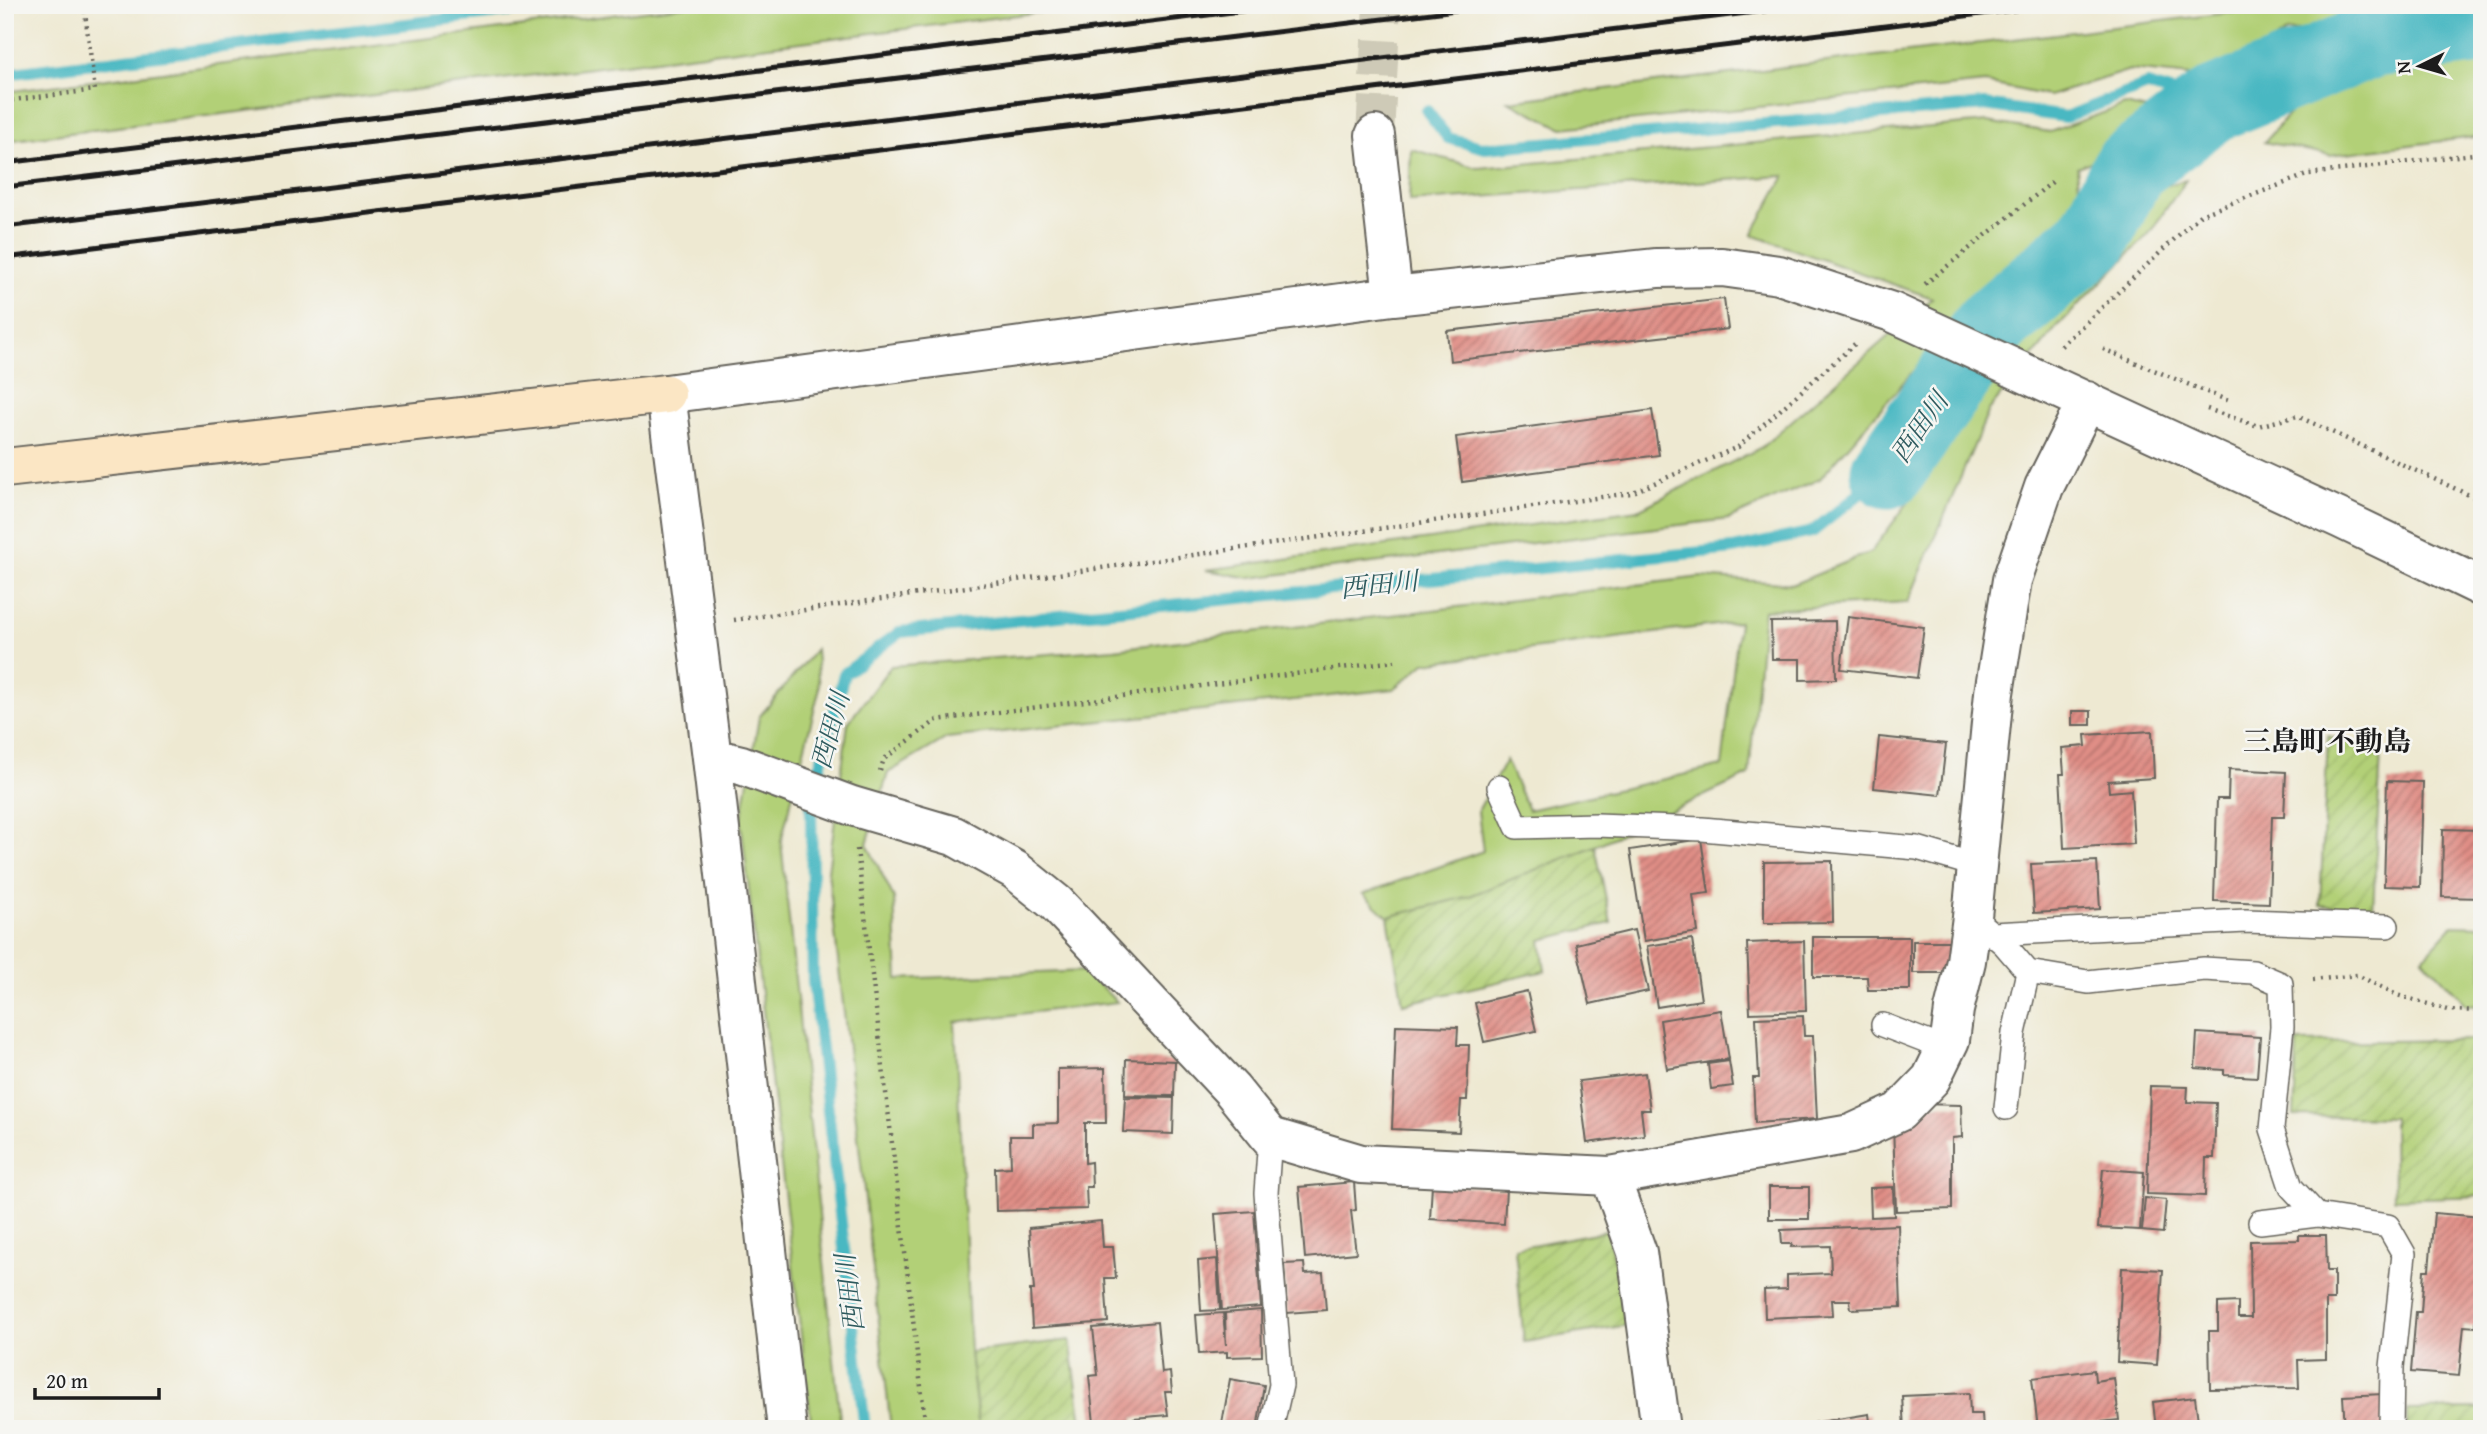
<svg xmlns="http://www.w3.org/2000/svg" width="2487" height="1434" font-family="'Gentium Book Plus','Noto Serif JP',serif">
<style>
.green{fill:#b2d077;stroke:#67764a;stroke-width:2}
.garden{fill:url(#garden-furrows);stroke:#67764a;stroke-width:2}
.lines{fill:none;stroke-linecap:round;stroke-linejoin:round}
.stream{stroke:#4ab8c2;stroke-width:12}
.river{stroke:#4ab8c2;stroke-width:75}
.building{fill:url(#building-hatch)}
.street-tunnel{stroke:#cecab7;stroke-width:38;stroke-dasharray:38 19;stroke-linecap:butt}
.lane-casing{stroke:#66645c;stroke-width:26}
.street-casing{stroke:#66645c;stroke-width:42}
.secondary-casing{stroke:#66645c;stroke-width:42}
.path{stroke:#66645c;stroke-width:4.5;stroke-dasharray:2 5;stroke-linecap:butt}
.lane{stroke:#fff;stroke-width:23}
.street{stroke:#fff;stroke-width:38}
.secondary{stroke:#fbe6c4;stroke-width:38}
.rail{stroke:#1c1c1c;stroke-width:5}
.labels{text-anchor:middle;dominant-baseline:central;stroke-width:5;stroke-linejoin:round;paint-order:stroke}
.water-label{font-size:26px;font-style:italic;fill:#2e5a5e;stroke:#f6f6f2}
.quarter-label{font-size:28px;font-weight:bold;fill:#1c1c1c;stroke:#f6f6f2}
</style>
<defs>
<pattern id="garden-furrows" width="10" height="10" patternUnits="userSpaceOnUse" patternTransform="scale(1.75)"><rect width="10" height="10" fill="#b2d077"/><path d="M-1 1l2-2M0 10L10 0M9 11l2-2" fill="none" stroke="#98b266"/></pattern>
<pattern id="building-hatch" width="6" height="6" patternUnits="userSpaceOnUse" patternTransform="scale(1.75)"><rect width="6" height="6" fill="#e08e86"/><path d="M-1 1l2-2M0 6l6-6M5 7l2-2" fill="none" stroke="#b5736d"/></pattern>
</defs>
<rect width="100%" height="100%" fill="#f6f6f2"/>
<filter id="ink" filterUnits="userSpaceOnUse"><feTurbulence type="fractalNoise" baseFrequency=".0143" numOctaves="2"/><feDisplacementMap in="SourceGraphic" scale="14" xChannelSelector="R" yChannelSelector="G"/><feConvolveMatrix kernelMatrix="1 2 1 2 8 2 1 2 1" color-interpolation-filters="sRGB"/></filter>
<filter id="wash" filterUnits="userSpaceOnUse"><feTurbulence type="fractalNoise" baseFrequency=".00686" numOctaves="4" result="noise"/><feDisplacementMap in="SourceGraphic" scale="28" xChannelSelector="R" yChannelSelector="G"/><feGaussianBlur stdDeviation="1.57" result="paint"/><feColorMatrix in="noise" values="0 0 0 0 0 0 0 0 0 0 0 0 0 0 0 0 0 1.4 0 .05"/><feComposite in="paint" operator="in"/></filter>
<g filter="url(#wash)">
<rect width="100%" height="100%" fill="#eee9d2"/>
<path class="green" d="M691 5H1098L5 141V92Z
M2293 5H2482V8L2287 32 2221 79 2130 70 2049 96 1985 83 1562 128 1508 101Z
M2482 52V136L2330 155 2264 142 2319 80Z
M2125 105 2160 113 2126 149 2077 167 2083 225 1966 310 1820 479 1729 519 1250 578 1206 570 1638 510 1762 447 1932 298 1752 235 1785 176 1409 202 1411 149 1478 168 1987 122 2050 132Z
M2186 180 2148 235 2056 328 1989 410 1908 602 1764 610 1749 775 1595 846 1470 896 1388 917 1363 894 1483 851 1478 811 1506 760 1528 810 1722 766 1739 622 1425 663 1394 689 947 738 888 773 867 844 894 898 898 979 1085 971 1117 1002 955 1022 970 1352 979 1429H891L828 871 848 723 891 666 1114 649 1701 577 1794 584 1871 552 1925 480 1993 350 2161 187Z
M816 649 819 691 781 841 841 1429H812L741 822 759 717Z
M2453 925 2482 926V1004L2467 1005 2423 958Z"/>
<path class="garden" d="M2328 736 2381 752 2373 911 2320 905Z
M1595 846 1611 923 1541 940 1545 971 1403 1004 1388 917 1470 896Z
M2482 1040V1196L2394 1199 2393 1118 2294 1116 2297 1042Z
M1607 1231 1629 1325 1524 1342 1515 1248Z
M1070 1340 1083 1429H979L970 1352Z
M2482 1409V1429H2407V1410Z"/>
<g class="lines">
<path class="stream" d="M5 74 560 5
M1427 111 1448 138 1485 148 1985 105 2066 117 2147 85 2212 105
M865 1429 813 981 811 801 844 674 900 632 1733 549 1812 532 1888 471"/>
<path class="river" d="M1888 471 1989 327 2094 237 2129 168 2212 105 2374 40 2482 27"/>
</g>
<g id="blocks">
<path class="building" d="M1724 299 1728 329 1450 361 1447 331Z
M1652 410 1659 455 1462 482 1456 437Z
M1848 617 1924 627 1917 678 1841 669Z
M1835 621 1836 679 1800 680V659H1772L1771 622Z
M2072 711H2091V725H2072Z
M2152 731 2154 778 2108 781 2109 792 2131 790 2134 844 2064 848 2060 774H2064L2062 748 2086 746 2085 735Z
M1879 737 1946 744 1940 795 1874 788Z
M2229 769 2286 772 2284 817H2272L2269 903 2214 901 2217 799H2228Z
M2387 781 2423 782 2420 887 2384 886Z
M2443 829 2482 830V898L2442 897Z
M1701 839 1709 893 1693 895 1698 932 1644 941 1630 850Z
M1832 861 1833 922 1764 923V862Z
M2097 861 2100 909 2034 913 2031 864Z
M1634 930 1648 991 1590 1004 1576 944Z
M1813 937H1910V990H1868L1867 977H1813Z
M1692 939 1701 1000 1657 1007 1647 946Z
M1804 941 1806 1011 1750 1013 1747 943Z
M1913 941H1950V973H1913Z
M1527 991 1536 1031 1484 1042 1475 1003Z
M1721 1010 1729 1059 1667 1069 1660 1020Z
M1803 1016 1804 1036H1813L1817 1119 1755 1123 1753 1078H1759L1756 1018Z
M1396 1025 1458 1027 1457 1045H1469L1467 1100H1461L1459 1132 1392 1129Z
M2197 1033 2260 1037 2257 1077 2224 1075V1070L2195 1068Z
M1126 1059 1175 1061 1174 1096 1125 1095Z
M1729 1061 1733 1086 1711 1089 1708 1064Z
M1105 1068 1106 1123H1085V1163L1091 1162 1092 1187H1086L1087 1209 996 1211 995 1168 1011 1167 1010 1136H1033V1124L1058 1123V1069Z
M1645 1073 1650 1110H1641L1644 1135 1587 1143 1579 1081Z
M2150 1086 2188 1087 2187 1102 2216 1103 2214 1158H2206L2205 1196 2147 1194Z
M1125 1097 1174 1098 1173 1134 1123 1132Z
M1917 1104 1961 1105 1962 1137 1952 1138V1209L1896 1211 1893 1125Z
M2103 1169 2144 1172 2140 1230 2098 1228Z
M1354 1182 1356 1210 1351 1211 1356 1253 1305 1258 1299 1187Z
M1432 1185 1506 1189 1504 1224 1430 1219Z
M1769 1187H1809V1219H1769Z
M1893 1187 1894 1216 1871 1217 1870 1188Z
M2145 1198 2166 1200 2163 1233 2142 1231Z
M1254 1211 1261 1307 1222 1310 1215 1214Z
M2434 1213 2482 1217V1310H2477L2476 1327 2464 1326 2459 1376 2411 1372 2416 1312H2421L2424 1270H2429Z
M1101 1221 1103 1247H1113L1116 1278H1105L1108 1322 1032 1328 1030 1290H1034L1029 1228Z
M1898 1225 1901 1307 1851 1309 1850 1300H1832L1833 1315 1765 1318 1764 1290 1787 1289V1275L1831 1273 1830 1246 1791 1247 1792 1244H1782L1781 1230Z
M2299 1235H2326L2327 1271H2334V1300H2326V1359L2298 1360 2299 1388 2210 1389 2209 1331H2218V1303L2238 1302V1318H2251L2250 1241 2299 1240Z
M1217 1259 1220 1310 1201 1311 1198 1261Z
M1304 1263 1305 1274 1323 1273 1326 1310 1287 1313 1284 1264Z
M2122 1268 2163 1270 2157 1365 2117 1362Z
M1261 1310 1262 1356 1227 1357V1352L1199 1354 1196 1315 1223 1313 1226 1345 1225 1313Z
M1157 1322 1162 1373 1170 1372 1172 1392H1165L1168 1415 1134 1418 1135 1429H1106L1105 1422 1094 1423 1089 1376 1098 1375 1093 1328Z
M2094 1370 2095 1381 2114 1378 2119 1420 2038 1429 2032 1378Z
M1230 1379 1264 1385 1257 1429H1221Z
M1969 1393 1970 1414H1982L1983 1429H1904L1902 1396Z
M2383 1394 2385 1429H2345L2343 1396Z
M2195 1397 2199 1429H2156L2153 1402Z
M1869 1414 1871 1429H1814L1813 1423Z
M1202 1424V1429H1147V1425Z"/>
</g>
</g>
<g filter="url(#ink)">
<use href="#blocks" fill-opacity="0" stroke="#66645c" stroke-width="2"/>
<g class="lines">
<path class="street-tunnel" d="M1375 135 1382 5"/>
<g class="lane-casing">
<path id="lane" d="M1499 787 1517 827 1597 825 1702 829 1917 848 1978 866
M1972 917 2004 944 2028 972 2088 982 2204 969 2253 972 2281 984 2282 1027 2272 1129 2291 1187 2317 1215 2388 1226 2404 1254 2392 1367 2391 1429
M1992 934 2246 921 2387 926
M1883 1025 1945 1049
M2006 1108 2014 1033 2028 972
M1270 1137 1266 1193 1281 1385 1271 1429
M2260 1222 2317 1215"/>
</g>
<g class="street-casing">
<path id="street" d="M1375 135 1393 296
M712 758 741 765 852 806 954 836 1015 870 1056 903 1232 1090 1270 1137 1361 1164 1610 1176 1851 1134 1899 1112 1931 1079 1950 1040 1954 1010 1966 961 1972 917 1994 693 2012 580 2044 487 2087 401
M1610 1176 1637 1252 1661 1429
M787 1429 712 758 666 394 1393 296 1657 268 1722 267 1779 275 1892 312 2341 519 2482 587"/>
</g>
<g class="secondary-casing">
<path id="secondary" d="M5 468 666 394"/>
</g>
<path class="path" d="M5 101 95 90 84 5
M1925 284 2056 179
M2061 346 2200 215 2309 174 2482 153
M2103 349 2231 402
M2207 409 2258 426 2297 416 2482 501
M734 620 1631 493 1738 447 1857 342
M880 771 884 759 937 720 1395 661
M857 849 926 1429
M2313 980 2357 975 2397 995 2448 1010 2482 1011"/>
<use href="#lane" class="lane"/>
<use href="#street" class="street"/>
<use href="#secondary" class="secondary"/>
<path class="rail" d="M5 163 1289 5
M5 187 1497 5
M5 227 1813 5
M5 258 2055 5"/>
</g>
</g>
<g class="labels">
<g class="water-label">
<text transform="translate(1919 427) rotate(-55)">西田川</text>
<text transform="translate(1379 584) rotate(-6)">西田川</text>
<text transform="translate(830 730) rotate(-75)">西田川</text>
<text transform="translate(849 1293) rotate(-97)">西田川</text>
</g>
<g class="quarter-label">
<text x="2327" y="740">三島町不動島</text>
</g>
</g>
<rect width="2487" height="1434" fill="none" stroke="#f6f6f2" stroke-width="28"/>
<g transform="translate(2420 66) rotate(265)" stroke="#f6f6f2" stroke-width="5" paint-order="stroke">
<path d="M0-5L12 26L0 18L-12 26Z" fill="#1c1c1c"/>
<text y="-10" font-size="19" font-weight="bold" text-anchor="middle" fill="#1c1c1c">N</text>
</g>
<path d="M35 1388v10h124v-10" fill="none" stroke="#1c1c1c" stroke-width="3.5"/>
<text x="46" y="1388" font-size="21" fill="#1c1c1c" stroke="#f6f6f2" stroke-width="5" paint-order="stroke">20 m</text>
</svg>
